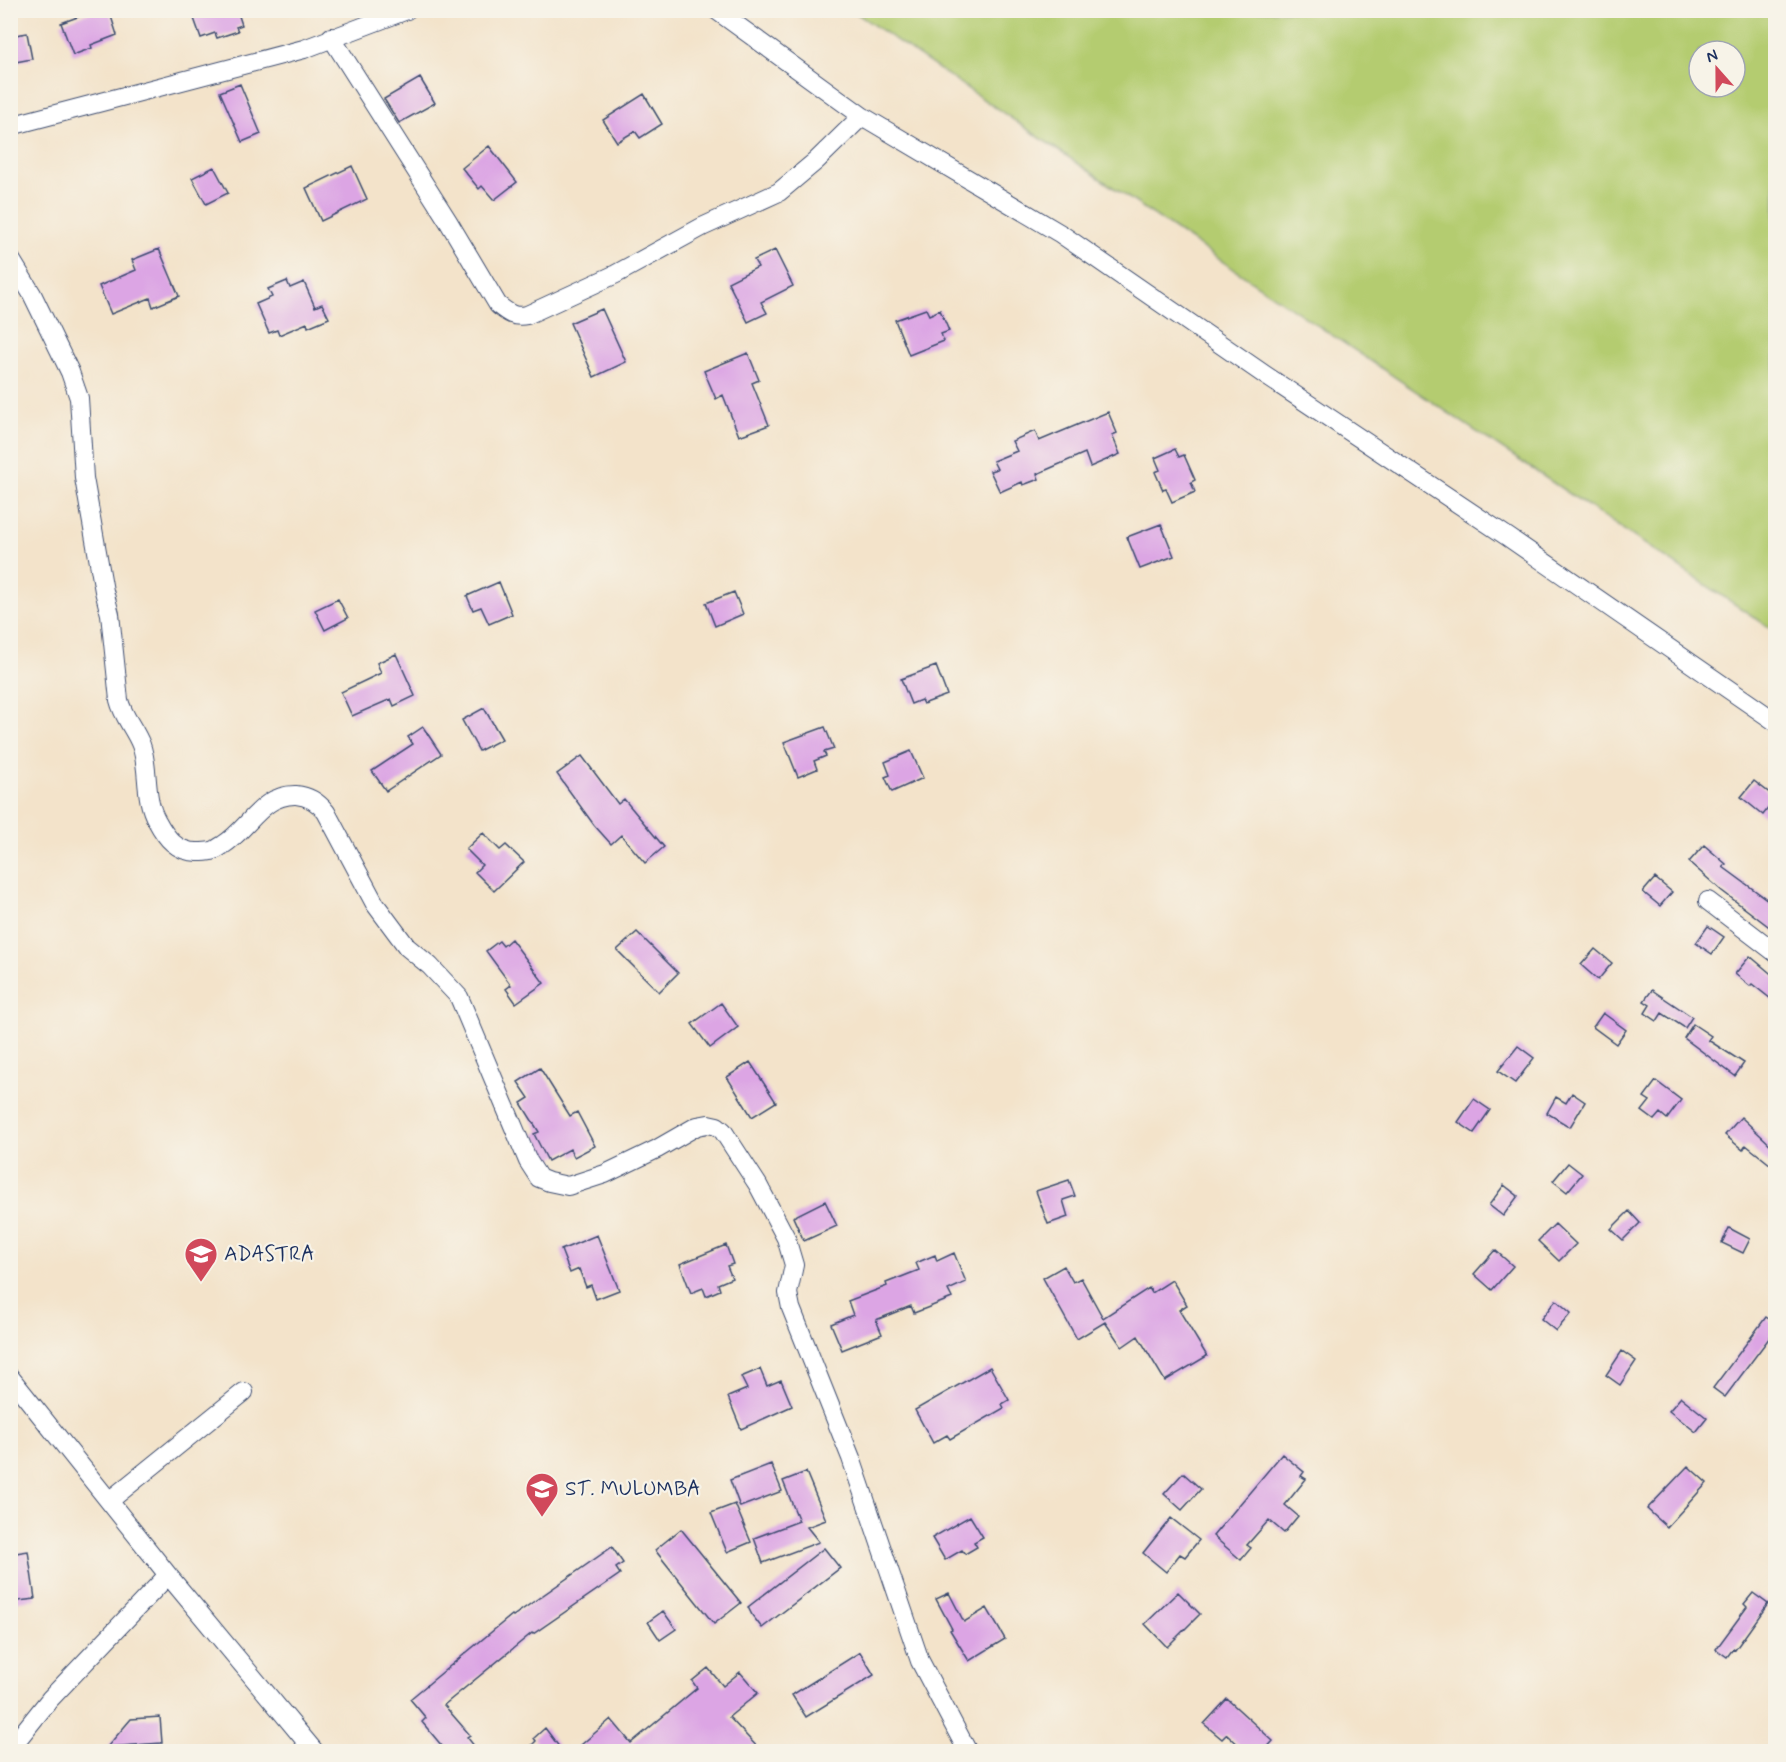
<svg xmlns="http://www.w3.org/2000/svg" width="1786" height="1762" font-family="Mynerve,sans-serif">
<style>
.green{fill:#b4cc70;stroke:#687e67;stroke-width:1.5;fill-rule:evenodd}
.building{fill:#dca5e4}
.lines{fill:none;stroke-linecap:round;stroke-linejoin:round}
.minor-casing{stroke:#3b4a6e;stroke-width:20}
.minor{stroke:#fff;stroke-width:18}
.labels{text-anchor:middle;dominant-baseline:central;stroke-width:4.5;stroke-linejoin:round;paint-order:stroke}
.poi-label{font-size:21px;fill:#1b2f5e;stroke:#f7f3e8;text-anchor:start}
</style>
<rect width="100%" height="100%" fill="#f7f3e8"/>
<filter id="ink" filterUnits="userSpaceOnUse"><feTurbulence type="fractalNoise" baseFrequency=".0167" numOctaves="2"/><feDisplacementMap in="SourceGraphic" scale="12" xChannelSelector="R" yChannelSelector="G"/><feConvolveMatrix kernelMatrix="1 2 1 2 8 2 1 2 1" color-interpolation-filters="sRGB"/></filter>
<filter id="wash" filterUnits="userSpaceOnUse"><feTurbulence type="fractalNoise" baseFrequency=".008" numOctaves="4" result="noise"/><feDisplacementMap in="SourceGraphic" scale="24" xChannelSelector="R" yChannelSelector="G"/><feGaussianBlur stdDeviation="1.35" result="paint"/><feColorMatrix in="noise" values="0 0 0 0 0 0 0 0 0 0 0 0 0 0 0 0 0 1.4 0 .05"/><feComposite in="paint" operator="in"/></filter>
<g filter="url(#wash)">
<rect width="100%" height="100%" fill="#f3e3ca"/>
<path class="green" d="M853 11H1775V631L1266 291ZM1699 51H1735V87H1699Z"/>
<g id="blocks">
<path class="building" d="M97 10H109L117 35 91 45 92 48 73 55 61 23Z
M191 10H237L242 25 236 27 238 31 217 38 215 33 201 38Z
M27 33 32 59 10 63V36Z
M420 78 435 103 399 123 384 99Z
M240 84 261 134 242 142 220 92Z
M644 94 662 124 640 138 635 131 617 142 603 120Z
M489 146 517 182 494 200 482 186 479 189 462 168Z
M352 166 367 199 321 221 306 188Z
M214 167 228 193 206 204 192 178Z
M159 249 179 296 153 307 150 298 111 314 99 286 136 270 132 260Z
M775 250 793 286 761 302 767 313 748 322 728 282 758 267 754 260Z
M287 281 290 288 304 282 315 307 322 304 329 318 308 327 307 323 279 335 277 330 269 333 256 304 272 297 268 289Z
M602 309 626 362 594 377 570 323Z
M926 309 929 315 940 310 949 331 941 334 944 341 909 355 895 320Z
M748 353 759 380 752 383 769 425 739 436 723 395 716 399 704 371Z
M1108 412 1117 433 1112 435 1120 454 1090 467 1085 453 1037 474 1039 479 1023 485 1022 482 1000 492 990 471 997 469 993 461 1017 451 1012 441 1035 431 1039 441Z
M1175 449 1179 457 1184 455 1195 480 1191 482 1195 492 1172 502 1166 489 1163 490 1155 472 1160 470 1155 458Z
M1161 524 1174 556 1140 569 1127 537Z
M499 582 512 614 489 624 481 607 473 610 467 596Z
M734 592 743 614 715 626 706 603Z
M338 599 348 618 325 630 315 610Z
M396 654 415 696 394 706 391 699 352 716 341 692 381 673 377 663Z
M936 666 947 695 923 704 921 700 911 704 901 679Z
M484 708 502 739 479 751 462 720Z
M423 727 441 754 386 791 372 771 413 744 408 737Z
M825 727 834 749 824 752 826 756 814 761 817 769 798 777 784 742Z
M911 751 923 778 892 792 885 777 890 775 885 762Z
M582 756 618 804 624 799 664 847 645 863 621 835 611 844 594 825 557 774Z
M1754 781 1776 798 1763 815 1741 797Z
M483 833 500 850 506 845 524 862 494 891 475 872 482 865 466 849Z
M1704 845 1726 864 1723 867 1776 906V932L1722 891 1689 862Z
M1655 878 1672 892 1660 906 1643 892Z
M1708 926 1724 937 1712 954 1696 943Z
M637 932 678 973 659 992 617 950Z
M511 939 544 983 516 1003 506 989 511 985 486 951 499 941 503 946Z
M1595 949 1612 963 1598 980 1581 965Z
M1750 956 1776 978V1003L1752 984 1750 986 1735 974Z
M1652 990 1692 1017 1685 1028 1662 1013 1657 1021 1645 1013 1650 1005 1644 1001Z
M721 1003 738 1027 710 1048 692 1024Z
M1603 1013 1626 1030 1616 1044 1593 1027Z
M1693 1024 1711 1036 1708 1040 1744 1063 1735 1076 1684 1038Z
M1518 1046 1534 1058 1515 1083 1498 1071Z
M750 1062 776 1102 752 1117 727 1077Z
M540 1068 570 1116 577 1112 595 1146 574 1157 570 1149 548 1161 534 1134 539 1132 521 1103 529 1098 518 1082Z
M1656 1081 1681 1100 1667 1119 1660 1113 1654 1120 1642 1111 1650 1101 1644 1097Z
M1572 1093 1585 1102 1570 1127 1547 1113 1556 1097 1566 1103Z
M1474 1099 1490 1110 1474 1133 1458 1122Z
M1741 1117 1776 1150V1169L1746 1145 1743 1150 1725 1135Z
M1568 1163 1582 1174 1567 1192 1553 1181Z
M1069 1180 1075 1196 1063 1200 1068 1217 1048 1224 1036 1191Z
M1504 1185 1518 1196 1503 1216 1489 1205Z
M825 1201 837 1226 804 1241 793 1217Z
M1629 1211 1640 1223 1623 1240 1611 1229Z
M1555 1224 1576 1244 1559 1261 1538 1241Z
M1729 1228 1750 1239 1743 1253 1722 1243Z
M597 1235 619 1290 596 1299 591 1285 586 1287 579 1269 570 1273 561 1250Z
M726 1245 733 1264 727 1266 732 1278 718 1284 720 1290 706 1296 703 1288 691 1293 680 1264Z
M1495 1250 1513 1266 1492 1290 1474 1274Z
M954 1253 966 1282 948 1290 952 1298 914 1313 911 1306 876 1320 882 1334 842 1350 831 1324 853 1315 848 1301 887 1286 886 1283 919 1270 916 1263 935 1255 937 1261Z
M1064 1266 1073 1282 1081 1278 1103 1318 1149 1288 1152 1293 1172 1280 1187 1305 1179 1310 1207 1356 1165 1381 1138 1336 1122 1347 1105 1322 1077 1339 1043 1278Z
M1556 1300 1571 1313 1556 1331 1541 1319Z
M1766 1317 1776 1324V1329L1725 1397 1713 1388Z
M1622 1351 1636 1361 1620 1385 1606 1375Z
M990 1367 1009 1400 1002 1404 1004 1408 950 1439 947 1435 933 1443 915 1410Z
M760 1369 767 1386 781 1380 792 1406 741 1429 728 1397 747 1389 741 1377Z
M1681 1397 1707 1418 1696 1432 1669 1411Z
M1282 1454 1304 1472 1301 1476 1306 1479 1285 1505 1298 1516 1284 1533 1269 1520 1247 1545 1251 1548 1241 1560 1213 1536Z
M771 1464 782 1491 740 1507 730 1480Z
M1688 1466 1707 1483 1667 1527 1647 1509Z
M806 1472 826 1520 807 1527 819 1542 763 1563 754 1538 799 1521 783 1481Z
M1183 1473 1201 1489 1182 1510 1164 1494Z
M735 1504 751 1542 727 1552 711 1513Z
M970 1516 983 1537 974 1542 977 1547 965 1554 962 1550 945 1560 932 1538Z
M1171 1518 1199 1540 1185 1557 1180 1554 1166 1572 1143 1553Z
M681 1529 741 1603 714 1624 655 1550Z
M612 1547 623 1563 616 1568 620 1574 533 1634 532 1633 444 1705 470 1735 467 1737 479 1752H447L422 1722 426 1718 410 1699 512 1615 513 1616Z
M824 1548 840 1568 762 1628 752 1615 748 1607Z
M28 1551 35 1599 10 1602V1554Z
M1178 1592 1200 1614 1167 1647 1145 1624Z
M949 1593 964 1622 987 1608 1005 1639 969 1661 950 1630 952 1629 936 1599Z
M1753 1593 1768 1604 1735 1650 1733 1649 1727 1657 1716 1649 1747 1607 1744 1604Z
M663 1611 676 1629 660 1640 648 1622Z
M860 1652 874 1675 806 1717 792 1695Z
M708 1668 723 1686 740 1672 758 1693 729 1717 762 1752H573L611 1719 631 1743 697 1688 692 1681Z
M1227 1699 1273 1741 1263 1752H1246L1227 1734 1222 1739 1204 1724Z
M160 1717 162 1743 107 1747 131 1719Z
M545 1728 563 1752H525L536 1741 534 1738Z"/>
</g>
</g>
<g filter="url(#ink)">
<use href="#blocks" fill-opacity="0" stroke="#3b4a6e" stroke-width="1.5"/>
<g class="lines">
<g class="minor-casing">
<path id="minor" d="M716 10 862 116 1061 234 1265 375 1508 537 1776 722
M331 37 448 221 498 305C508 313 514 318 527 315L616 274 702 227 779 192 816 161 862 116
M10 126 304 49 407 10
M10 258 32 294 70 372 79 398 84 478 104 591 110 614 119 700C123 717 135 729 141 745 150 769 143 797 157 821 166 838 177 852 197 852 201 852 207 852 211 851 215 851 219 847 223 845 249 829 262 794 296 795 309 796 318 802 326 812L375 904 407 947 430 966 459 997 528 1161 539 1178 549 1182 568 1186 605 1174 657 1149 697 1126 708 1124 717 1126 723 1131 758 1185 786 1238 794 1265 788 1293 791 1308 851 1458 920 1661 968 1752
M1708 901 1776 953
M10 1377 168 1575 315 1752
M109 1501 244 1392
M10 1749 50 1699 168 1575"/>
</g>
<use href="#minor" class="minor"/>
</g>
</g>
<defs>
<g id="school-pin" transform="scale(1.725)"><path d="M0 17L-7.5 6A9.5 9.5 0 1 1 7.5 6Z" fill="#d1495b" stroke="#f7f3e8"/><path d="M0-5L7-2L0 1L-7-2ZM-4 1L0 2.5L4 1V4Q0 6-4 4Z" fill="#fff"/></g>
</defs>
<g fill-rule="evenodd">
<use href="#school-pin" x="201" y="1254"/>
<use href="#school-pin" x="542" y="1489"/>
</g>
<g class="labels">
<g class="poi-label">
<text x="224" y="1254">ADASTRA</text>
<text x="565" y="1489">ST. MULUMBA</text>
</g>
</g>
<rect width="1786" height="1762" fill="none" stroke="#f7f3e8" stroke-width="36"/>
<g transform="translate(1717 69) rotate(339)"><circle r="28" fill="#f7f3e8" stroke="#9fa5b1" stroke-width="1.5"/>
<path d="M0-4.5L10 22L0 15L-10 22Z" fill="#d1495b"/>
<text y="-9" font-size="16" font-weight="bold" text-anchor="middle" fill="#1b2f5e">N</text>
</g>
</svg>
